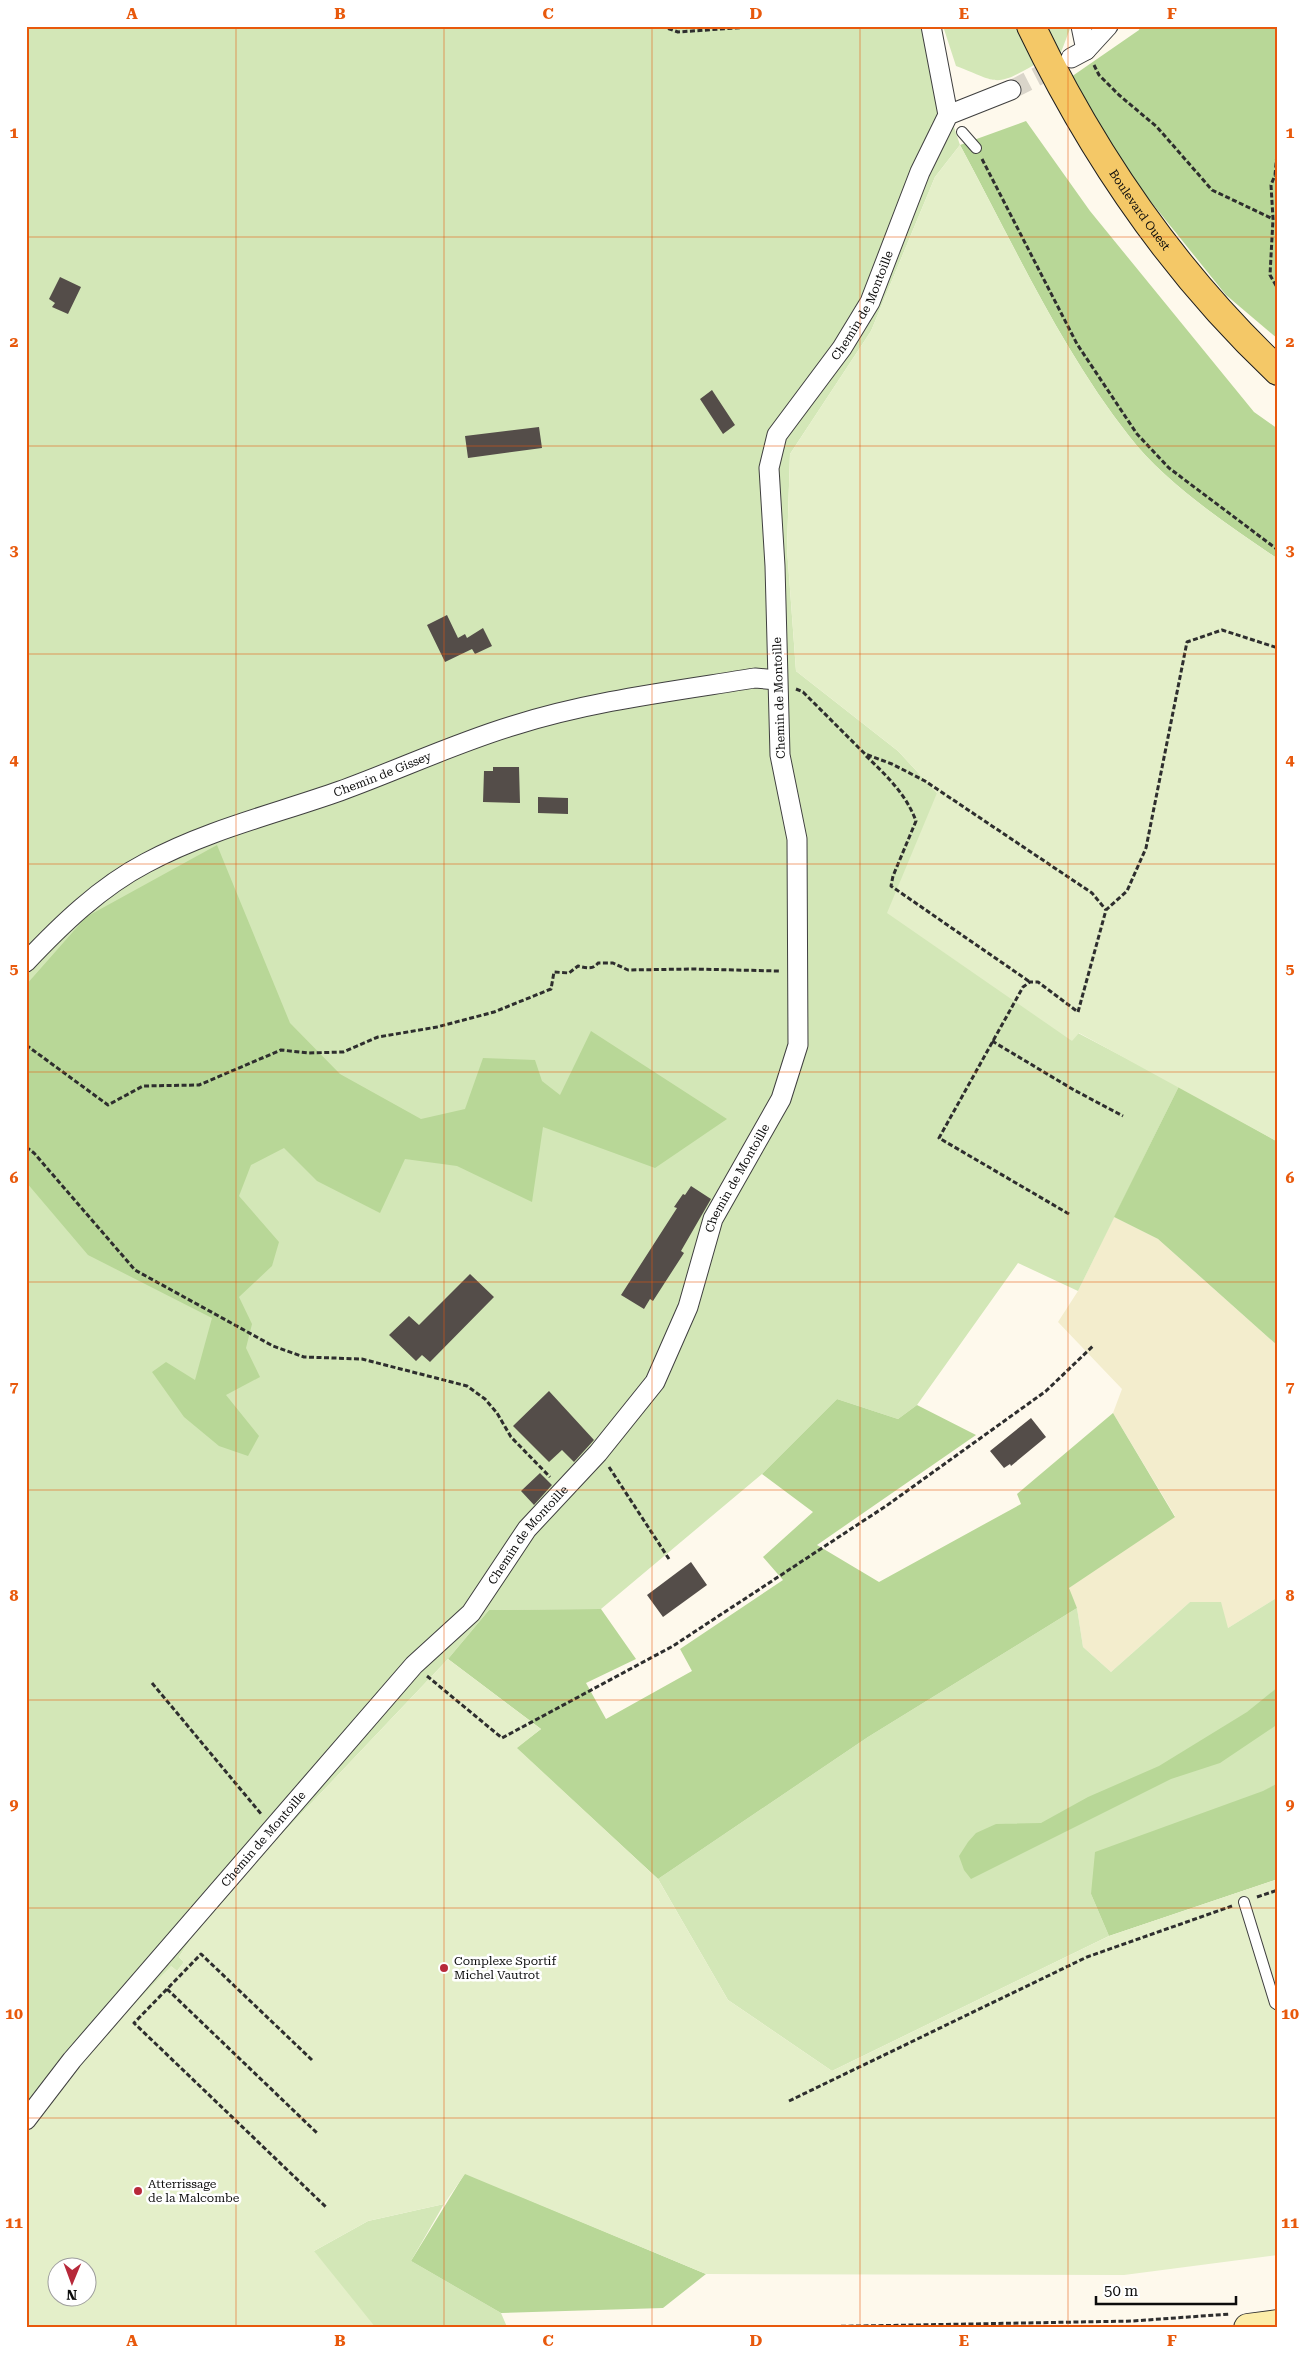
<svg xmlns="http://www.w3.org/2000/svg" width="1304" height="2354" font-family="'Roboto Serif',serif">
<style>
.farmland{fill:#f3edcd}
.green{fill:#d3e7b7;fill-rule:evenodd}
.forest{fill:#b8d797}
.pitch{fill:#e4efc9;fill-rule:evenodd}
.building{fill:#544d49}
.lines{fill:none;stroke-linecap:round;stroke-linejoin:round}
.minor-tunnel{stroke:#dad5ca;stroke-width:19;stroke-dasharray:19 9;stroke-linecap:butt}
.service-casing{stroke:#3f3f3f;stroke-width:12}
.minor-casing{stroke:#3f3f3f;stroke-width:21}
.secondary-casing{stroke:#2e2e2e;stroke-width:30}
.primary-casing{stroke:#1d1d1d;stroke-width:30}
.path{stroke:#2e2e2e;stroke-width:3;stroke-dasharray:5 2.5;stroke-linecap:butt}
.service{stroke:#fff;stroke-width:10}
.minor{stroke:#fff;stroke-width:19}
.secondary{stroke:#fceda9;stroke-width:28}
.primary{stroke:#f4c867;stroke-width:28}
.grid{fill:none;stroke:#e8590c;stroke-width:1;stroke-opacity:0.55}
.poi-dot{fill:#b7293a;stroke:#fff;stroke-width:2}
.labels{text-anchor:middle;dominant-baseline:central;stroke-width:5;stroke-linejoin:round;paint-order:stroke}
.street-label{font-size:12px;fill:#0c0c0c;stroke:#fff}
.poi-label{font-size:12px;fill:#0c0c0c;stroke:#fff;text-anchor:start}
.neatline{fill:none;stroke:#e8590c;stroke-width:2}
.grid-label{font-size:16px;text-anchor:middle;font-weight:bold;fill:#e8590c}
</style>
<rect width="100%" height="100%" fill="#fef9ec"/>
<path class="farmland" d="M1114 1217 1158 1239 1278 1346V1597L1228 1628 1190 1602 1111 1672 1083 1647 1077 1608 1068 1588 1175 1516 1113 1413 1122 1389 1058 1322 1078 1291Z"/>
<path class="green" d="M26 26H922L928 49 960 145 935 177 871 331 790 454 787 548 796 671 898 751 937 793 1078 1033 1179 1086 1078 1291 1018 1263 917 1405 898 1419 837 1399 762 1474 601 1609 489 1610 448 1659 209 1911 179 1957 184 1962 177 1971 171 1966 314 2251 368 2221 444 2204 411 2261 501 2313 507 2327 26 2328ZM58 2266H88V2296H58Z
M943 26H1016L1034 65C994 88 998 82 956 66Z
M1046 26H1071L1060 55Z
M1278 1597V1783L1091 1894 1109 1936 832 2071 728 2000 658 1879 868 1737 1077 1608 1083 1647 1111 1672 1190 1602H1221L1228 1628Z"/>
<path class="forest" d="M1140 26H1278V339L1226 295 1127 172 1071 77 1139 30Z
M1026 121 1090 211 1254 412 1278 429V559C1229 526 1165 483 1129 436 1060 348 1013 243 960 145Z
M217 845 290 1023 340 1074 421 1119 465 1109 483 1058 535 1060 542 1081 560 1095 591 1031 727 1119 655 1168 543 1127 532 1202 457 1166 405 1159 380 1213 317 1181 284 1148 251 1165 239 1196 279 1242 272 1266 239 1297 252 1324 246 1348 260 1377 226 1395 259 1436 248 1456 219 1446 184 1417 152 1372 166 1362 195 1380 212 1318 88 1255 26 1182V985L86 917Z
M1179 1086 1278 1142V1346L1158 1239 1114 1217Z
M837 1399 898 1419 917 1405 976 1435 817 1545 879 1582 1021 1504 1017 1494 1113 1413 1175 1517 1069 1588 1077 1608 868 1737 658 1879 516 1748 541 1729 448 1659 489 1610 601 1609 636 1659 586 1683 606 1719 692 1671 680 1649 783 1580 763 1557 813 1512 762 1474Z
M1278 1687V1724L1220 1763 1171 1779 971 1879 964 1870 959 1856 968 1842 976 1833 996 1824 1041 1823 1088 1797 1159 1766 1247 1712Z
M1278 1783V1879L1109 1936 1091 1894 1095 1852 1263 1791Z
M465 2173 706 2274 663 2308 501 2313 411 2261Z"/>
<path class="pitch" d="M960 145C1013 243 1060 348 1129 436 1165 483 1229 526 1278 559V1142L1079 1033 1072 1041 887 913 937 793 898 751 796 671 787 548 790 454 871 331 935 177Z
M448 1659 541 1729 517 1748 658 1879 728 2000 832 2071 1109 1936 1278 1879V2255L1124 2275 706 2274 465 2174 444 2204 368 2221 314 2251 376 2328H26V2131L95 2044 171 1966 177 1971 184 1962 179 1957 209 1911ZM58 2266H88V2296H58Z"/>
<path class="building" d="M60 277 81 287 68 314 52 307 55 303 49 299Z
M712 390 735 425 723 434 700 399Z
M539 427 542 448 468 458 465 436Z
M447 615 458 638 465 634 467 638 483 628 492 646 475 654 472 649 445 662 427 625Z
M493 767H519L520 803 483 802 484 771H493Z
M538 797 568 798V814L538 813Z
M691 1186 711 1199 681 1251 684 1253 653 1301 650 1299 644 1309 621 1295 677 1208 674 1207 683 1194 685 1195Z
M470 1274 494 1297 430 1362 422 1355 416 1361 389 1335 409 1316 419 1325Z
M549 1391 594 1440 574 1462 562 1450 549 1462 513 1426Z
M1031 1418 1046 1437 1011 1466 1010 1464 1004 1468 990 1451Z
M540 1473 552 1485 534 1505 521 1491Z
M691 1562 707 1585 663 1617 647 1595Z"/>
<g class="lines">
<path class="minor-tunnel" d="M1011 90 1063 63"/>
<g class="service-casing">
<path id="service" d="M962 132 976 148
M1244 1902 1275 2003 1278 2005"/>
</g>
<g class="minor-casing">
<g id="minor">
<path d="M931 26 948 115"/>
<path d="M1081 26 1086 50"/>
<path d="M1071 58 1086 50 1108 26"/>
<path id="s1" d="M26 962C61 925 100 887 146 863 207 830 275 814 340 791 398 770 453 744 512 726 590 701 674 691 755 678L777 680"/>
<path id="s2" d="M26 2120 72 2060 414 1665 471 1613 527 1529 598 1453 655 1382 688 1307 713 1219 781 1099 798 1045 797 839 780 755 775 566 769 468 777 435 842 348 870 302 920 172 948 115 1011 90"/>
</g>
</g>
<g class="secondary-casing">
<path id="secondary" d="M1248 2328 1278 2324"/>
</g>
<g class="primary-casing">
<g id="primary">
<path id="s3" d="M1031 26C1093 155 1174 273 1278 371"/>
</g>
</g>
<path class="path" d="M661 26 678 32 765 26
M1094 65 1099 75 1119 95 1157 127 1212 190 1273 219
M982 159 1077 344 1137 434 1169 468 1278 550
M1275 175 1278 143
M1278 178 1275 175 1271 185 1273 219 1270 275 1278 289
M796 689 803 692 865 754 892 764 925 781 1092 893 1106 910
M866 756C886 775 906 794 916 821L893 876 891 886 1030 982
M992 1041 1074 1090 1123 1116
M26 1045 108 1105 143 1086 199 1085 281 1050 309 1053 343 1052 378 1037 437 1027 494 1012 551 989 554 972 569 973 578 966C586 968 593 970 598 963H613L628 970 692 969 779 971
M26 1147 34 1153 135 1270 273 1346 304 1357 362 1359 467 1386 485 1399 497 1413 511 1437 550 1477
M1069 1214 939 1138 1023 987 1030 982H1038L1078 1012 1106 910 1127 891 1146 848 1187 642 1222 630 1278 648
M609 1467 669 1559
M427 1676 502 1738 673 1646 886 1506 1046 1391 1094 1345
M152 1683 262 1815
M1257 1897 1278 1890
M167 1989 317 2133
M312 2060 201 1954 134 2023 327 2208
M789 2101 1087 1957 1232 1906
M751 2328 1133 2321 1230 2314"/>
<use href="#service" class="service"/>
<use href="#minor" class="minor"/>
<use href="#secondary" class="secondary"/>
<use href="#primary" class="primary"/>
</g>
<path class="grid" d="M236 26V2328M444 26V2328M652 26V2328M860 26V2328M1068 26V2328M26 237H1278M26 446H1278M26 654H1278M26 864H1278M26 1072H1278M26 1282H1278M26 1490H1278M26 1700H1278M26 1908H1278M26 2118H1278"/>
<g class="poi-dot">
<circle cx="444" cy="1968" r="5"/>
<circle cx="138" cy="2191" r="5"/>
</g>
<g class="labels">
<g class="street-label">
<text stroke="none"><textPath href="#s3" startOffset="214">Boulevard Ouest</textPath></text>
<text stroke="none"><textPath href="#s2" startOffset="2108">Chemin de Montoille</textPath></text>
<text transform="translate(779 698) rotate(-92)">Chemin de Montoille</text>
<text stroke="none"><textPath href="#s1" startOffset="409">Chemin de Gissey</textPath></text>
<text stroke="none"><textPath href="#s2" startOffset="1192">Chemin de Montoille</textPath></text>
<text stroke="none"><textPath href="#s2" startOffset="772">Chemin de Montoille</textPath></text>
<text stroke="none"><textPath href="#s2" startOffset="368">Chemin de Montoille</textPath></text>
</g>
<g class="poi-label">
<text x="454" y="1961">Complexe Sportif<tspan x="454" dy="14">Michel Vautrot</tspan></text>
<text x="148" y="2184">Atterrissage<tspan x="148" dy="14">de la Malcombe</tspan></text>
</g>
</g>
<rect width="1304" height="2354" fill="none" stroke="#ffffff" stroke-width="55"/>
<g transform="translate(72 2282) rotate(181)"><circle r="24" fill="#ffffff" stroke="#9e9e9e"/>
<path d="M0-4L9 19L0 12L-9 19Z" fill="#b7293a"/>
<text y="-8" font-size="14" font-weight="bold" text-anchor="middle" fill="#0c0c0c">N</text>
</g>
<path d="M1096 2296v8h140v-8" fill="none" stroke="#0c0c0c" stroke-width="2.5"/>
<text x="1104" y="2296" font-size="15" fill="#0c0c0c" stroke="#ffffff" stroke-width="4" paint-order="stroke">50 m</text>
<rect x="28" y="28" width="1248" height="2298" class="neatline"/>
<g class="grid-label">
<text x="132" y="19">A</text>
<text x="340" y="19">B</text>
<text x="548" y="19">C</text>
<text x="756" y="19">D</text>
<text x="964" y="19">E</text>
<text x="1172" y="19">F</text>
<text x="14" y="138">1</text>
<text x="1290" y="138">1</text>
<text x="14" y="347">2</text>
<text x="1290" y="347">2</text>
<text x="14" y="556">3</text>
<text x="1290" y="556">3</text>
<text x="14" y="765">4</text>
<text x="1290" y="765">4</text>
<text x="14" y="974">5</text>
<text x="1290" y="974">5</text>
<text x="14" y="1183">6</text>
<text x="1290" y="1183">6</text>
<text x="14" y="1392">7</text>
<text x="1290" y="1392">7</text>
<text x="14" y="1601">8</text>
<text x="1290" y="1601">8</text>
<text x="14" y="1810">9</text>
<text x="1290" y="1810">9</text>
<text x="14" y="2019">10</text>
<text x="1290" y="2019">10</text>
<text x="14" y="2228">11</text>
<text x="1290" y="2228">11</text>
<text x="132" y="2346">A</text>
<text x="340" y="2346">B</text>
<text x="548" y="2346">C</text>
<text x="756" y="2346">D</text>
<text x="964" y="2346">E</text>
<text x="1172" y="2346">F</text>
</g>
</svg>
